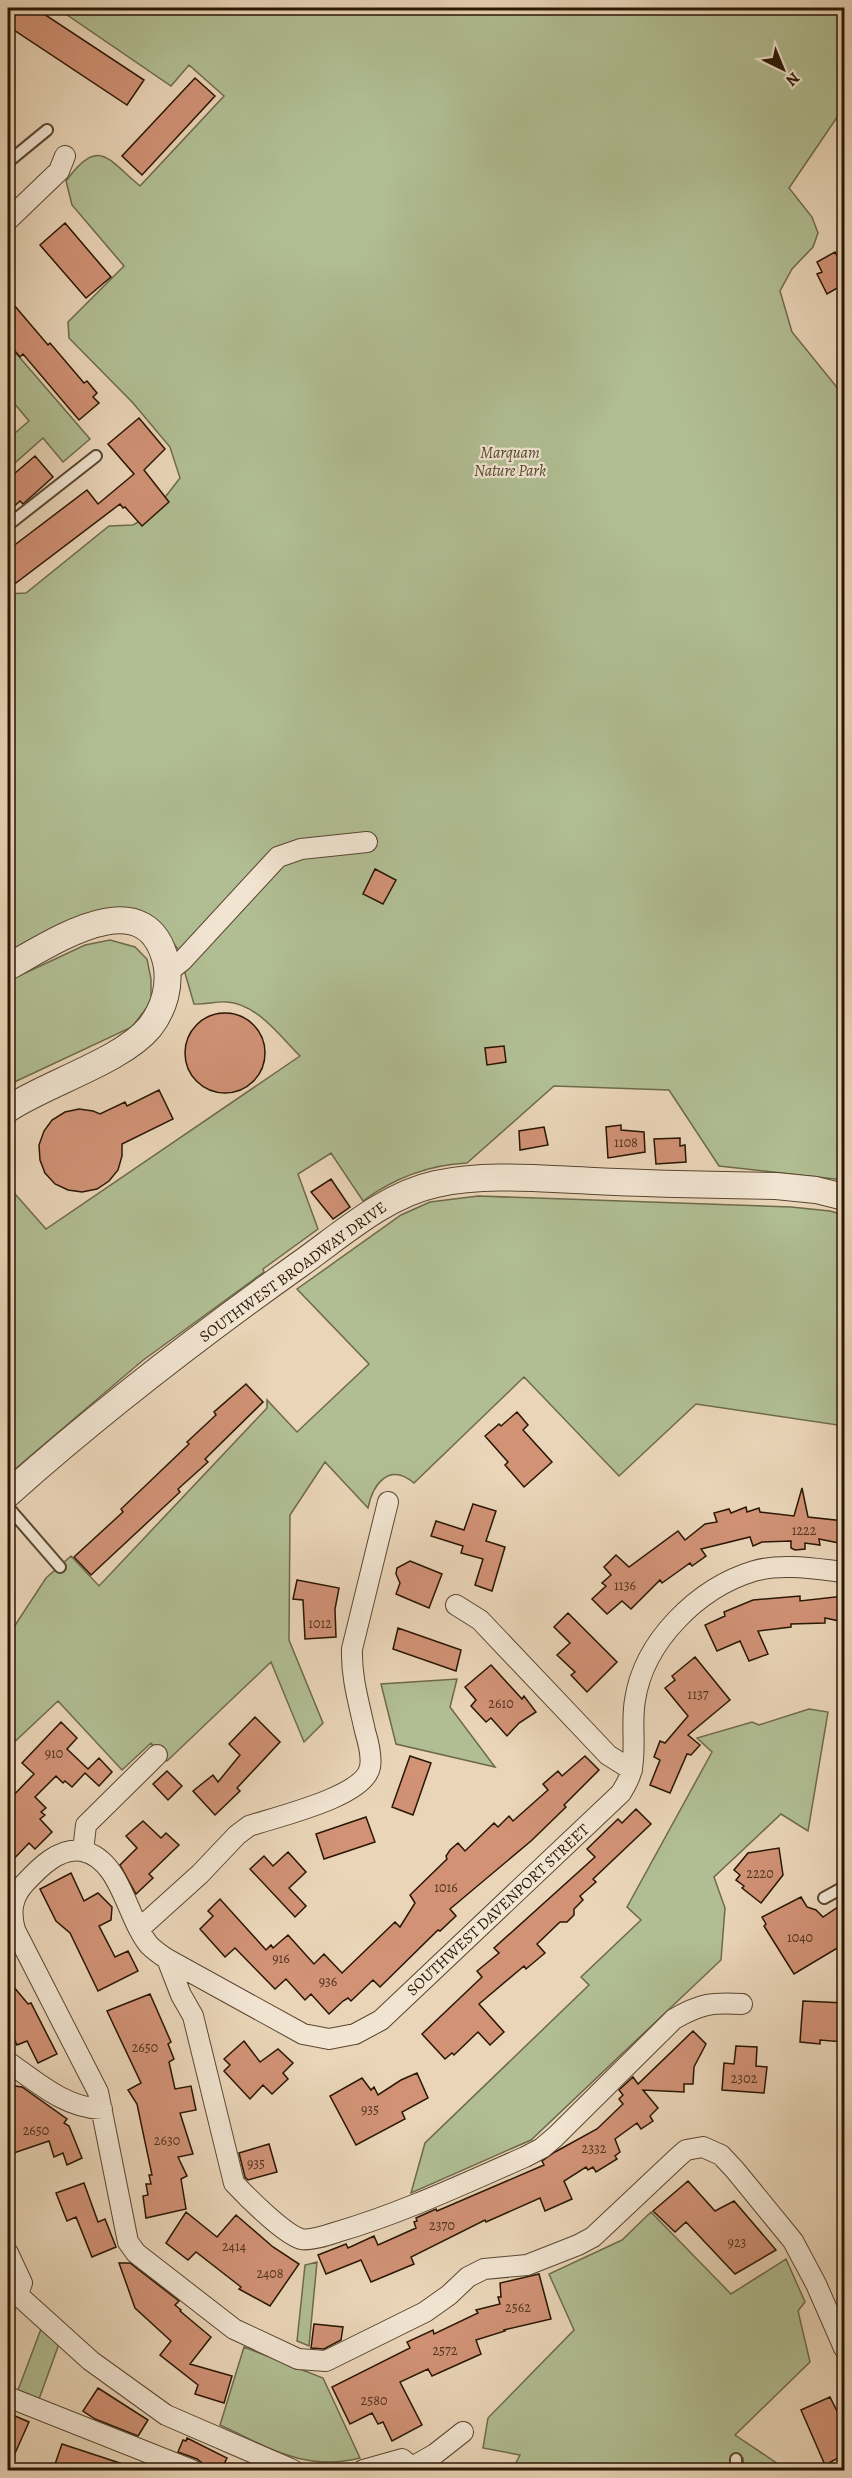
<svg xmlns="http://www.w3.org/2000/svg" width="852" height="2478" font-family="Alegreya,serif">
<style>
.green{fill:#b1be93;stroke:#6d6a4b;stroke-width:1.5}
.building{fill:#d19276;stroke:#291603;stroke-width:1.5}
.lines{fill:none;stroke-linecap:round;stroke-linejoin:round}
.service-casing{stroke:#594630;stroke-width:14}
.minor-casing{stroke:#594630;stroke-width:22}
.tertiary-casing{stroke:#594630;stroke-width:28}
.service{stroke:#f1e4d1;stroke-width:10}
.minor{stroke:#f1e4d1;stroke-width:20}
.tertiary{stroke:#f1e4d1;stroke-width:26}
.labels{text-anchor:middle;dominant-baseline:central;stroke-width:4.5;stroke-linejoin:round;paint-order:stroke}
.number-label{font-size:14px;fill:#533520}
.park-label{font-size:16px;font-style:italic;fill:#52482e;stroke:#f1e4d1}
.street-label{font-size:16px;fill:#291603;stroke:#f1e4d1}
</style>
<rect width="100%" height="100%" fill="#ead5b8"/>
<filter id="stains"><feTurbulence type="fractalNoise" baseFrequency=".00333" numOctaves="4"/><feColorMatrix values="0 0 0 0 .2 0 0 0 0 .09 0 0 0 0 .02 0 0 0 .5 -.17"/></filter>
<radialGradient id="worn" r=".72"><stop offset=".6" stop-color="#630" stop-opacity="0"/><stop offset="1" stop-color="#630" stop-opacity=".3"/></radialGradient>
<path class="green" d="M57 8H844V107L789 188 812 217 818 233 813 247 792 269 780 291 792 332 844 396V1180L719 1166 669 1090 554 1086 467 1163C428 1165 394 1178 363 1201L331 1153 298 1174 318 1229 263 1269 264 1272 142 1361 8 1475V1186L46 1229 300 1056C280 1036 257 1004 227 1002 216 1001 205 1005 194 1004L178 949 158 924 8 955V594L26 593 109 526 133 525 152 514 180 478 170 447 133 403 69 338 68 322 124 266 72 205 66 181C99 135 108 160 140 186L224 96 189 65 171 86Z
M8 344 90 439 63 462 43 438 8 469V439L29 421 8 396Z
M110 940 135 947 147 959 151 979V1002L132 1027 8 1085V981L85 945Z
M478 1196 791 1207 830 1211 844 1215V1426L696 1404 619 1476 524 1377 414 1483C389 1462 373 1484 368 1508L325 1462 290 1515 289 1640 323 1723 304 1742 271 1662 167 1761 151 1743 122 1770 58 1701 8 1748V1636L46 1578 71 1556 99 1586 267 1408V1400L297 1432 369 1364 297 1289 401 1215 430 1202Z
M457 1679 450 1707 495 1767 396 1744 381 1684Z
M809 1709 828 1712 808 1831 781 1814 714 1877 725 1908 721 1960 531 2140 411 2193 425 2143 589 1985 581 1977 641 1920 627 1907 712 1752 697 1738 752 1722 759 1725Z
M651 2212 731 2294 786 2259 805 2302 798 2311 810 2362 735 2435 787 2470H744L743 2458 731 2459 730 2470H512L520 2455 483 2448 488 2418 574 2330 549 2274 622 2240Z
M317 2262 309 2346 297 2341 305 2265Z
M41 2329 59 2344 39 2399 18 2390Z
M244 2347 323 2378 360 2458C304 2472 268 2447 220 2425Z"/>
<path class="building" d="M8 8H35L144 80 127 105 8 26Z
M195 78 215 96 142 175 122 156Z
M65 223 111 277 86 298 40 245Z
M835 252 844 270V284L827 294 817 274 822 272 817 262Z
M8 298 48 345 50 343 84 383 87 381 97 393 93 397 99 403 79 420 23 354 20 357 8 343Z
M139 418 165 449 144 470 169 502 142 526 125 507 123 508 120 504 8 589V550L87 490 98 504 134 474 108 444Z
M35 456 53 477 23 504 20 501 8 512V479Z
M375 869 396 880 383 904 363 894Z
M185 1053a40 40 0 1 1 80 0a40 40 0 1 1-80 0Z
M504 1046 506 1062 487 1065 485 1048Z
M159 1090 173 1119 122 1144V1156L118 1170 109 1181 97 1189 82 1192 68 1190 55 1184 45 1173 40 1160 39 1145 44 1131 52 1120 65 1112 79 1109 93 1111 100 1114 125 1102 127 1106Z
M621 1125V1130L644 1132 645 1152 608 1158 606 1127Z
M544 1127 548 1145 520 1150 519 1131Z
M680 1138V1146L685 1145 686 1162 656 1164 654 1139Z
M331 1179 350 1207 333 1219 311 1192Z
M246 1384 263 1402 205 1459 208 1462 178 1489 180 1492 91 1575 74 1557 123 1512 121 1509 189 1444 187 1442 216 1415 214 1412Z
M517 1412 528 1425 523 1430 552 1462 524 1487 505 1465 508 1462 485 1436 499 1424 501 1426Z
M802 1488 808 1517 844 1521V1544L819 1539 820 1545 805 1543V1549L795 1550 791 1548V1541L762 1542 753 1546 750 1537 701 1549 706 1556 692 1566 690 1563 662 1583 660 1580 631 1609 622 1601 607 1614 592 1599 606 1586 602 1583 611 1575 604 1567 616 1555 629 1567 678 1531 685 1540 705 1524 717 1522 714 1513 729 1509 731 1513 746 1507 747 1512 759 1508 760 1512 794 1516Z
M473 1504 496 1511 486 1541 505 1547 492 1591 475 1585 483 1559 461 1553 463 1546 431 1536 436 1521 464 1530Z
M410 1561 442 1574 429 1608 396 1594 400 1583 396 1574 397 1568Z
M297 1580 339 1588 335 1609 336 1637 305 1639 303 1600 293 1599Z
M800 1596V1601L844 1596V1622L825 1618V1623L791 1624V1627L758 1631 768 1654 749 1661 740 1641 717 1651 705 1625 725 1616 724 1612 753 1600Z
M568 1613 617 1662 587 1692 571 1675 575 1672 557 1655 570 1643 554 1627Z
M398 1628 461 1650 456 1671 393 1649Z
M695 1657 730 1700 688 1735 700 1745 691 1755 687 1754 670 1793 650 1785 660 1760 654 1757 660 1741 665 1743 688 1716 665 1688 675 1680 672 1676Z
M491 1665 522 1699 524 1696 536 1712 519 1723 507 1736 491 1718 486 1722 471 1706 476 1700 465 1687Z
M255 1717 280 1742 237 1788 240 1791 215 1815 193 1791 213 1775 218 1782 240 1755 229 1744Z
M61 1722 77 1738 67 1749 88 1769 99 1758 112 1772 99 1786 85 1773 72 1787 65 1781 63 1783 56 1776 35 1797 46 1808 41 1812 45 1815 40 1819 52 1832 35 1849 29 1843 8 1865V1801L34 1774 22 1763Z
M410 1756 431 1763 413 1815 392 1807Z
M585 1756 599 1770 564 1805 566 1807 531 1841 450 1909 456 1916 440 1931 438 1930 380 1987 373 1980 351 2001 348 1998 343 2001 329 2014 311 1994 305 2000 286 1979 275 1989 235 1948 225 1957 200 1929 213 1916 208 1911 220 1899 266 1950 271 1945 273 1948 288 1935 314 1964 324 1954 342 1973 395 1922 400 1927 415 1903 410 1895 447 1859 446 1856 450 1850 458 1843 465 1851 494 1823 498 1827 509 1816 513 1821 548 1790 543 1784 558 1771 562 1776Z
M167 1771 182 1786 168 1800 153 1784Z
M636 1809 651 1824 593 1879 596 1882 580 1896 583 1900 574 1909V1915L567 1922H560L537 1944 545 1953 526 1969 524 1966 479 2004 504 2032 490 2045 478 2032 454 2055 452 2053 445 2059 422 2034 482 1977 477 1971 499 1953 494 1948 595 1857 587 1849 618 1819 622 1823Z
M366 1817 375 1842 324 1859 316 1834Z
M143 1821 161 1838 166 1833 179 1845 149 1874 153 1878 136 1894 120 1865 137 1848 126 1836Z
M779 1848 783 1875 761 1903 742 1888 744 1886 736 1880 740 1875 734 1870 748 1853Z
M288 1852 306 1872 289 1888 306 1906 295 1917 250 1869 264 1856 273 1866Z
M71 1873 84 1901 98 1893 112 1907 111 1920 99 1926 115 1957 128 1951 138 1971 98 1991 70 1933 56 1921 40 1889Z
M801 1897 807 1907 816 1910 823 1917 844 1903V1944L794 1974 764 1926 766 1924 762 1917Z
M8 1980 28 2004 31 2003 57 2054 38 2063 27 2041 17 2045 8 2026Z
M150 1994 171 2042 168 2044 174 2059 169 2062 175 2089 191 2086 196 2110 180 2113 193 2154 178 2157 187 2176 181 2179 186 2209 146 2218 143 2196 148 2195 146 2184H151L149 2175H152L137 2104 128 2090 141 2083 107 2011Z
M803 2001 844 2003V2042L820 2040V2044L800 2042Z
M693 2031 706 2044 694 2067 693 2084H684V2092L643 2090 658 2108 650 2116 653 2121 641 2129 637 2123 615 2139 620 2152 615 2156 617 2159 596 2172 593 2167 588 2170 586 2167 564 2181 572 2199 545 2211 540 2198 486 2222 485 2220 411 2257 414 2264 371 2282 361 2260 326 2274 318 2255 346 2244 348 2248 374 2236 378 2245 416 2228 414 2222 417 2221 416 2218 436 2209 437 2211 544 2165 542 2161 555 2152 597 2129 623 2104 619 2099 623 2095 619 2090 633 2077 638 2084Z
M244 2041 260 2062 278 2049 293 2063 283 2073 288 2079 272 2094 263 2085 250 2099 224 2071 230 2065 224 2059Z
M736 2046 757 2047 756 2066 767 2067 764 2093 722 2090 724 2063 734 2064Z
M417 2073 428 2098 402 2112 405 2119 356 2145 330 2096 362 2078 371 2090 374 2087 378 2095 401 2080Z
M8 2085 22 2087 67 2119 64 2123 69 2126 82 2158 67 2165 63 2153 54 2157 49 2141 8 2155Z
M269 2144 277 2172 248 2180 245 2177 239 2153Z
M688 2181 715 2211 734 2201 776 2250 735 2274 686 2222 675 2232 653 2211Z
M84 2183 98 2222 105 2219 116 2247 92 2257 76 2217 67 2221 56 2193Z
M186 2212 217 2237 236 2215 273 2247 299 2264 270 2306 239 2289 241 2287 196 2252 188 2260 166 2243Z
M119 2263H130L179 2301 175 2305 181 2310 180 2311 211 2337 190 2364 232 2376 224 2403 195 2394 198 2385 160 2355 171 2341 135 2308Z
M539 2274 551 2319 504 2330 505 2331 476 2340 481 2354 432 2376 428 2369 400 2382 422 2425 392 2441 383 2422 378 2424 372 2413 350 2424 332 2387 410 2348 407 2342 433 2330 434 2334 478 2313 476 2310 500 2304 498 2297H501L500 2283Z
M314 2324 343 2327 341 2340 324 2349 311 2348Z
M98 2388 148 2420 138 2436 95 2419 83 2411Z
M830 2397 838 2413 844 2411V2455L825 2465 801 2410Z
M8 2413 29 2422 8 2469Z
M187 2438 227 2458 221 2470H204L202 2463 197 2459 178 2452 183 2440 186 2441Z
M62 2444 135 2468 134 2470H53Z"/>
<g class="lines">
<g class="service-casing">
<path id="service" d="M8 162 47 130
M8 525 96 456
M8 1507 60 1567
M824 1898 844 1887
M736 2470V2459"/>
</g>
<g class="minor-casing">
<path id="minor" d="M8 220 59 171 65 156
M168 972 182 961 278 857 301 849 367 842
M844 1572C816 1569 782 1563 754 1571 698 1588 644 1641 635 1700 631 1722 636 1746 632 1768 631 1777 625 1786 621 1793L381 2020 355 2034 329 2039 303 2034 167 1959C161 1955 154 1950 149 1945 126 1917 121 1859 82 1851 59 1847 39 1868 25 1883 12 1897 10 1912 15 1930L98 2092 128 2242 136 2253 234 2329 298 2359 326 2361 425 2312 449 2295 468 2277 484 2269 527 2265 578 2245 593 2237 678 2157 686 2150 703 2147 721 2155 735 2170 793 2241 816 2284 844 2348
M456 1605 480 1620 608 1755 632 1770
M83 1851 86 1825 157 1755
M139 1929 200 1874 237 1835 249 1826C275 1817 365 1797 370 1767 372 1757 368 1741 365 1731 359 1703 351 1677 352 1649L388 1502
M167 1959 181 1995 193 2016 234 2183C247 2197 284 2234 301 2239 311 2241 328 2235 337 2232 402 2213 463 2184 525 2157L542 2148 555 2137 674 2019C700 2004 712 2002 742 2004
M8 2062C37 2082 65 2108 102 2109
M8 2253 22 2283 18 2294
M8 2286 91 2361 166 2415 293 2470
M8 2397 192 2470
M363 2470 402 2459 408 2464 407 2470
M407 2470 435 2454 463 2432"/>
</g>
<g class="tertiary-casing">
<path id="tertiary" d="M8 967C52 943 146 878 166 962 171 985 164 1009 150 1027 122 1061 47 1083 8 1109
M8 1494C100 1412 199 1336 300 1264 341 1235 385 1195 436 1184 487 1173 542 1179 594 1181 655 1184 715 1185 776 1186L816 1190 844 1197"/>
</g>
<use href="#service" class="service"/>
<use href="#minor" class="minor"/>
<use href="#tertiary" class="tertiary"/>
</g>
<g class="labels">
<g class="number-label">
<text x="626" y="1142">1108</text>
<text x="804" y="1530">1222</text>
<text x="625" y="1585">1136</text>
<text x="320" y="1623">1012</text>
<text x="698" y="1694">1137</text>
<text x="501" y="1703">2610</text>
<text x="54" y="1753">910</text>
<text x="760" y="1873">2220</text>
<text x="446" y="1887">1016</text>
<text x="800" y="1937">1040</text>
<text x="281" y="1958">916</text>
<text x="328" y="1981">936</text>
<text x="145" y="2047">2650</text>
<text x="744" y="2078">2302</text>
<text x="370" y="2109">935</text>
<text x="36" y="2130">2650</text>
<text x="167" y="2140">2630</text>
<text x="594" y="2148">2332</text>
<text x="256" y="2163">935</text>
<text x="442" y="2225">2370</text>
<text x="737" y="2242">923</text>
<text x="234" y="2246">2414</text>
<text x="270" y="2273">2408</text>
<text x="518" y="2307">2562</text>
<text x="445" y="2350">2572</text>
<text x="374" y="2400">2580</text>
</g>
<g class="park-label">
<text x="510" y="453">Marquam<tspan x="510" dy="18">Nature Park</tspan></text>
</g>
<g class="street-label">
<text transform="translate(293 1272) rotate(-36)">SOUTHWEST BROADWAY DRIVE</text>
<text transform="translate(498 1910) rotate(-43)">SOUTHWEST DAVENPORT STREET</text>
</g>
</g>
<rect width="852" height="2478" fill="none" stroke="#ead5b8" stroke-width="30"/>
<rect x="9" y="9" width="834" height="2460" fill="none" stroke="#291603" stroke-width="3"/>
<rect x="15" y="15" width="822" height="2448" fill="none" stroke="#291603" stroke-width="1.5"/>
<g transform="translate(783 69) rotate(137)" stroke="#f1e4d1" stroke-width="4.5" paint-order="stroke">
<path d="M0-4.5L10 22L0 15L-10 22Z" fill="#291603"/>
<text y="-9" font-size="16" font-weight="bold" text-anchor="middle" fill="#291603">N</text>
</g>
<rect width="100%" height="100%" filter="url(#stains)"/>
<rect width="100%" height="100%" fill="url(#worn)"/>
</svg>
